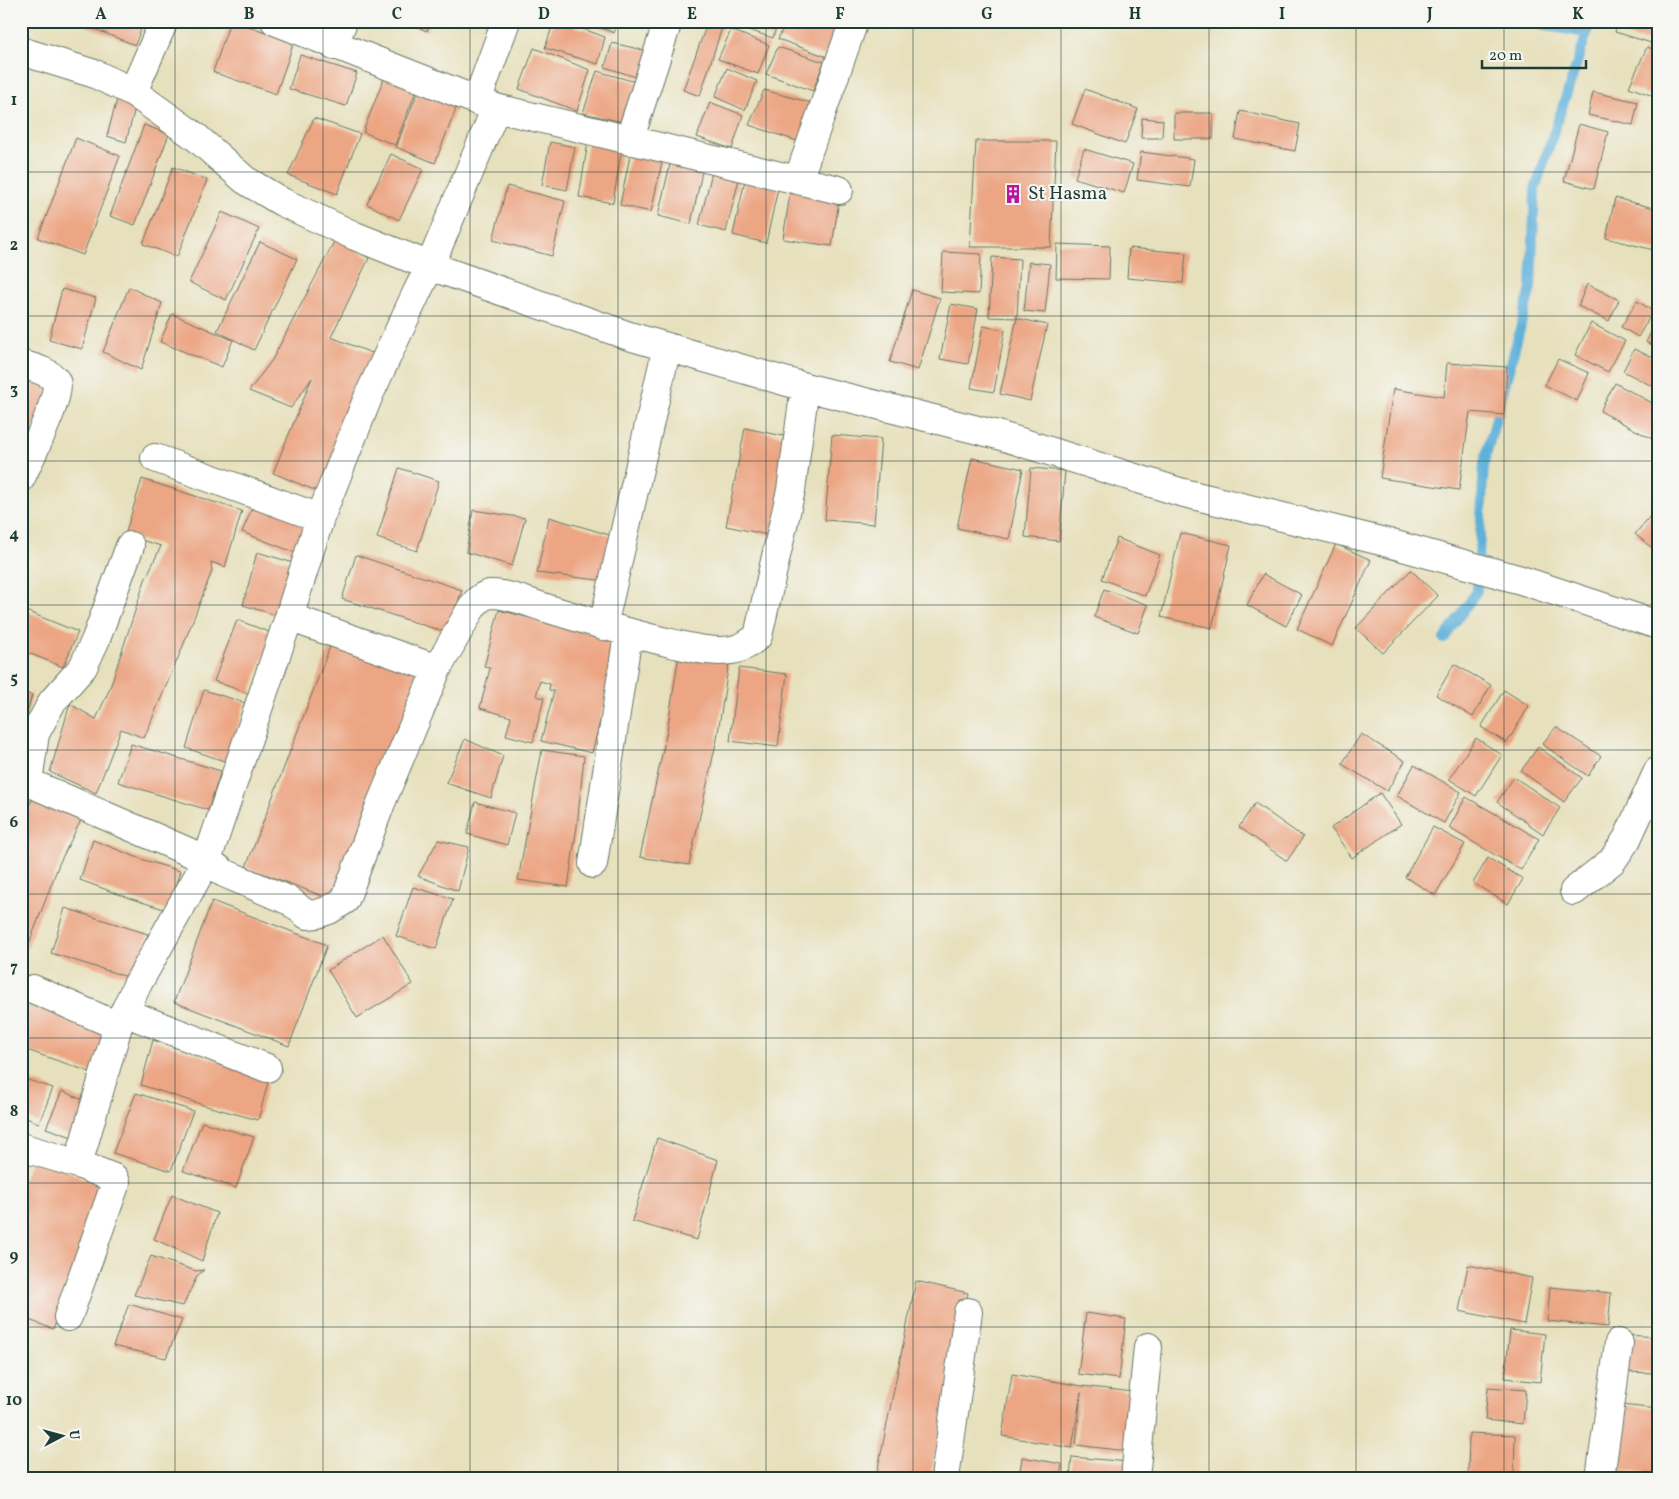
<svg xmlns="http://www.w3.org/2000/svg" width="1679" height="1499" font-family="Vollkorn,serif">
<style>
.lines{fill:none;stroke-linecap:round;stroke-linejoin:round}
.stream{stroke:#5fb1da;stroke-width:10}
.building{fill:#eca684}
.minor-casing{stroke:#657664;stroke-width:30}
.minor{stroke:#fff;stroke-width:28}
.grid{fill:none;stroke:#1f3d34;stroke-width:1;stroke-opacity:0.55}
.labels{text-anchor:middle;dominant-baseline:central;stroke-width:4;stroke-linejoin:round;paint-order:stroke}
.poi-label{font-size:19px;fill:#1f3d34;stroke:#f6f6f2;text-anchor:start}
.neatline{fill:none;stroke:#1f3d34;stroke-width:2}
.grid-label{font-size:16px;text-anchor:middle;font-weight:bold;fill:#1f3d34}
</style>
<rect width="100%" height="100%" fill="#f6f6f2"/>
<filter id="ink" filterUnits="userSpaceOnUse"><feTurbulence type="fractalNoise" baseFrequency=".02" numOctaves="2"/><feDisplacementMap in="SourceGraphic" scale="10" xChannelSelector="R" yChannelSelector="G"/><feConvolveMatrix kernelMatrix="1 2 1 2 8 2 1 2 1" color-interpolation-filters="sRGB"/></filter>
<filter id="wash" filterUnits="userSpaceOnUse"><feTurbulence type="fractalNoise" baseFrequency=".0096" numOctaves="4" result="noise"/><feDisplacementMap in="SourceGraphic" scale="20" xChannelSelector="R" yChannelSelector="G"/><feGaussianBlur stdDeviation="1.12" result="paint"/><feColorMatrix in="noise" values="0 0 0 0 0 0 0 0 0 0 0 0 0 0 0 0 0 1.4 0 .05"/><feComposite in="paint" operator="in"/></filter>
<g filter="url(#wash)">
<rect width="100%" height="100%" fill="#e7e0bc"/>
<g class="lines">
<path class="stream" d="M1516 21 1587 33
M1444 639 1477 591 1484 463 1531 288 1535 189 1587 33 1593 21"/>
</g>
<g id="blocks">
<path class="building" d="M74 21H144L135 45Z
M230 21H234L294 42 276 94 213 72Z
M403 21H431L427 31Z
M554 21H561L605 37 598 64 545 48Z
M583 21H618L614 33Z
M708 21H724L700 96 683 90Z
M734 21H778L773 38 733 25Z
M786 21H820L840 28 830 58 778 39Z
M1161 21H1193V27Z
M1594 21H1613V25L1593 26Z
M1618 21H1658V45L1615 32Z
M731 30 769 45 758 74 718 59Z
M612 43 652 52 642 79 605 67Z
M778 47 824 62 813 91 766 74Z
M1647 47 1658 51V98L1629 87Z
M534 48 590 70 577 111 519 89Z
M300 55 357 73 346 106 289 89Z
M727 68 757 81 745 110 715 97Z
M597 71 639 83 627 123 583 113Z
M386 73 418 86 395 145 363 132Z
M420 86 459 101 435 163 396 147Z
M1085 89 1138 109 1125 144 1072 124Z
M764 90 812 103 800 142 749 125Z
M1593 92 1638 102 1633 125 1588 115Z
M117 99 136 104 126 142 107 136Z
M710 102 743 115 732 149 697 137Z
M1240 111 1300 124 1295 151 1235 139Z
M1174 113H1213V139H1174Z
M314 118 360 134 337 194 288 175Z
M1142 118 1163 120 1162 138H1141Z
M1579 124 1608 132 1594 189 1564 181Z
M144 125 169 134 135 225 110 216Z
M76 138 120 156 83 255 38 238Z
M976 141H1056L1051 247H970Z
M550 142 575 147 567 190 542 185Z
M588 142 622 147 613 203 579 197Z
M1084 149 1133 164 1124 193 1075 178Z
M631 151 663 157 651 212 620 205Z
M1141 152 1194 159 1190 187 1137 180Z
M391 154 423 169 399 220 367 204Z
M671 160 703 167 691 224 658 216Z
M173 167 207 180 177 257 143 244Z
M713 168 740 175 726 232 699 225Z
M745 180 778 188 766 243 733 235Z
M507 186 565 201 552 256 493 240Z
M791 187 840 194 832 246 783 239Z
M1615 198 1658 209V251L1606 238Z
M222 212 259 229 226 300 189 282Z
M336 238 369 258 331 337 369 352 379 354 319 492 273 473 312 378 291 408 249 391 272 360Z
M260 242 297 259 254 350 217 331Z
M1057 244 1110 246 1109 279 1056 278Z
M1129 248 1186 253 1183 283 1127 278Z
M943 252 981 254 979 294 941 292Z
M992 257 1020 259 1017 318 1047 325 1030 401 1000 394 1017 318 989 317Z
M1029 262 1050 264 1045 313 1024 311Z
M1587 284 1619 300 1609 321 1578 306Z
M129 287 162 303 141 370 103 352Z
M62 289 96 298 82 349 49 340Z
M912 290 940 298 918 370 890 362Z
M1637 301 1653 311 1638 337 1621 327Z
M951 304 978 309 968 364 940 359Z
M172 314 233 340 222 367 160 342Z
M1658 319V348L1646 342Z
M1591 323 1625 341 1608 372 1575 355Z
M983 326 1005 330 994 392 971 388Z
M1634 349 1658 360V379L1654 387 1623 371Z
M1558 359 1589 373 1577 401 1545 385Z
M1447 363 1507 367 1504 415 1470 412 1459 490 1380 478 1393 389 1444 397Z
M21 377 49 385 33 440 21 437Z
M1615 383 1658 406V432L1654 440 1600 411Z
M745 428 793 438 773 536 726 526Z
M832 435 881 439 874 524 825 520Z
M972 458 1023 469 1009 539 957 528Z
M399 468 439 481 417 551 377 538Z
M1031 468 1065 471 1059 541 1025 537Z
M142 479 242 511 225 567 211 562 212 571 181 651 144 738 121 729 96 793 50 772 70 704 96 719 110 688 145 580 161 546 125 535Z
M256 499 309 520 296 553 242 532Z
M1658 507V553L1635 534Z
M473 510 525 518 512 566 466 552Z
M549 517 613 536 599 580 537 573Z
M1180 533 1231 545 1212 628 1161 617Z
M1117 538 1160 555 1145 596 1102 579Z
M1336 544 1371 560 1332 646 1297 629Z
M257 552 297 564 282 617 243 605Z
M356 555 462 590 448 633 342 599Z
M1411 570 1438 596 1383 653 1356 628Z
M1263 574 1302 595 1286 626 1247 605Z
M1104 589 1148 605 1138 633 1094 617Z
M499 610 620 641 592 753 541 741 554 691 549 690 550 684 540 681 536 696 544 698 533 742 506 735 511 717 480 708 490 668 484 667Z
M26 611 78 632 63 667 21 650V622Z
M237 620 272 633 250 694 214 681Z
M334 636 425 675 333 900 246 867Z
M679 654 729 662 717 739 689 865 640 857 667 731Z
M1454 664 1491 685 1473 717 1436 695Z
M739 668 787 674 778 747 730 741Z
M204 690 245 703 227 762 186 748Z
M1504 690 1529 706 1507 743 1481 727Z
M21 692 32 695 22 731H21Z
M1556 727 1601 756 1588 776 1542 744Z
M1361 734 1405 761 1387 791 1342 764Z
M1476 738 1502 755 1476 796 1449 779Z
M465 739 503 756 491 798 446 783Z
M131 744 221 771 208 810 118 782Z
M1538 747 1582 778 1564 802 1521 771Z
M542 750 584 756 577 826 568 887 518 880Z
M1414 765 1461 792 1444 823 1397 796Z
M1514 777 1560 808 1543 834 1497 802Z
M39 789 81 820 59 864 21 965V818Z
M1380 793 1401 824 1352 858 1331 828Z
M1466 797 1539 839 1521 870 1449 828Z
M475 802 515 813 507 845 467 834Z
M1255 803 1303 837 1287 861 1239 827Z
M1433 827 1465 844 1435 895 1405 877Z
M93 840 141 859 180 871 167 910 129 898 80 880Z
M438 840 469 847 458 891 418 876Z
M1488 858 1523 879 1508 904 1473 883Z
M413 887 453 899 436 949 396 936Z
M212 901 327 945 289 1046 174 1002Z
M65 908 148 934 134 979 51 953Z
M383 935 413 984 357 1018 328 970Z
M21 999 51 1011 111 1030 96 1074 21 1048Z
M153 1040 215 1060 270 1075 258 1120 203 1105 141 1085Z
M22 1078 53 1088 39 1123 21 1116Z
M62 1091 90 1103 78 1139 46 1128Z
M136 1093 193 1111 171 1171 113 1153Z
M202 1122 254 1137 236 1188 183 1171Z
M657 1138 718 1160 697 1240 632 1221Z
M34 1155 112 1192 53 1329 21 1317V1185Z
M172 1195 217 1213 202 1261 154 1239Z
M151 1256 196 1271 204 1270 197 1276 183 1306 134 1295Z
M1468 1265 1532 1278 1524 1324 1459 1311Z
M916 1281 968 1293 930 1478H876Z
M1550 1287 1611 1293 1608 1327 1547 1321Z
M129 1304 182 1320 166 1358 113 1346Z
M1086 1313 1126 1319 1119 1379 1078 1374Z
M1510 1330 1545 1334 1540 1382 1505 1378Z
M1625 1335 1658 1337V1373L1623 1372Z
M1012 1374 1082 1386 1133 1392 1127 1451 1076 1445 1081 1392 1072 1448 1002 1436Z
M1488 1387 1526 1390 1523 1424 1485 1420Z
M1612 1404 1658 1409V1474L1605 1468Z
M1469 1433 1515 1435 1514 1478 1468 1476Z
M1022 1457 1062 1464 1060 1478H1019Z
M1072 1457 1129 1462 1127 1478H1070Z"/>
</g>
</g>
<g filter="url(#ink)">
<use href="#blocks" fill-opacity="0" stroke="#657664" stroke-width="1"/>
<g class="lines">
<g class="minor-casing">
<path id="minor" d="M275 21 496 108 839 190
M334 46 343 21
M21 51 95 74 133 92 196 137 245 180 282 202 355 236 430 266 629 336 805 387 998 435 1180 492 1385 542 1521 580 1658 625
M133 92 164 21
M477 101 506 21
M629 141 668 21
M798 180 854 21
M21 364C31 367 49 371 56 381 63 393 28 462 21 478
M155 458 320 518
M603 626 667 347
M437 669 472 607C477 601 481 596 490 594 506 593 533 604 549 609 591 622 632 634 675 644 693 648 713 653 732 650 743 648 750 643 758 636L791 490 805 387
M21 781 28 782 207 860 224 873 290 901 307 915 317 914 329 910 345 900 381 803 437 669 289 617
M28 782 35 734 52 702 83 667 96 639 130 546
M593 864 628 634
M1574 891 1612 861 1627 839 1658 771
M33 989 118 1026
M124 1012 267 1068
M21 1147 78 1164 118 1026 137 985 207 860 289 617 320 518 369 395 417 292 430 266 496 108
M68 1317 116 1182 114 1178 78 1164
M945 1478 968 1312
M1135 1478 1148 1347
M1600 1478 1619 1343"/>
</g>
<use href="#minor" class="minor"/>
</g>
</g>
<path class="grid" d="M175 21V1478M323 21V1478M470 21V1478M618 21V1478M766 21V1478M913 21V1478M1061 21V1478M1209 21V1478M1356 21V1478M1504 21V1478M21 172H1658M21 316H1658M21 461H1658M21 605H1658M21 750H1658M21 894H1658M21 1038H1658M21 1183H1658M21 1327H1658"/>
<defs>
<g id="building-bare" transform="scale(1.5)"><path d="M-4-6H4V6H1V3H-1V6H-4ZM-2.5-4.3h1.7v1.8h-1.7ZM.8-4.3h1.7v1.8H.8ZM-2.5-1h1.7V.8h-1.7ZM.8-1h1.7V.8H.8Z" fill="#b5179e" stroke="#f6f6f2" stroke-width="2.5" paint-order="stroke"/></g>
</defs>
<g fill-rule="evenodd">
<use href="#building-bare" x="1013" y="194"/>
</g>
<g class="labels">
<g class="poi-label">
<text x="1028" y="194">St Hasma</text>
</g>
</g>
<rect width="1679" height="1499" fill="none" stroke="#f6f6f2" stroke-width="55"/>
<g transform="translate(62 1436) rotate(84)" stroke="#f6f6f2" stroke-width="4" paint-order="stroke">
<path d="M0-4L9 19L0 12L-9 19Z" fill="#1f3d34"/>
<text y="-8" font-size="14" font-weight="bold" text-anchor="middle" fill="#1f3d34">U</text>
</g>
<path d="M1482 60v8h104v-8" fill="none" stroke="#1f3d34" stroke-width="2.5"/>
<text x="1489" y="60" font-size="15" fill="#1f3d34" stroke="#f6f6f2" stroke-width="4" paint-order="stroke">20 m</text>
<rect x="28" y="28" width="1624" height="1444" class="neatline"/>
<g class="grid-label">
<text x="101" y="19">A</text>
<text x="249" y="19">B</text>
<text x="397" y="19">C</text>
<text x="544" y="19">D</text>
<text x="692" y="19">E</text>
<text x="840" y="19">F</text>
<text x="987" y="19">G</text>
<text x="1135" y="19">H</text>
<text x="1282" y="19">I</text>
<text x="1430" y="19">J</text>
<text x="1578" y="19">K</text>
<text x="14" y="105">1</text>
<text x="14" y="250">2</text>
<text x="14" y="394">3</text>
<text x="14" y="539">4</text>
<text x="14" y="683">5</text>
<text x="14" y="827">6</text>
<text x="14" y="972">7</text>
<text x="14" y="1116">8</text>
<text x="14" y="1261">9</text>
<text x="14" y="1405">10</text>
</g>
</svg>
